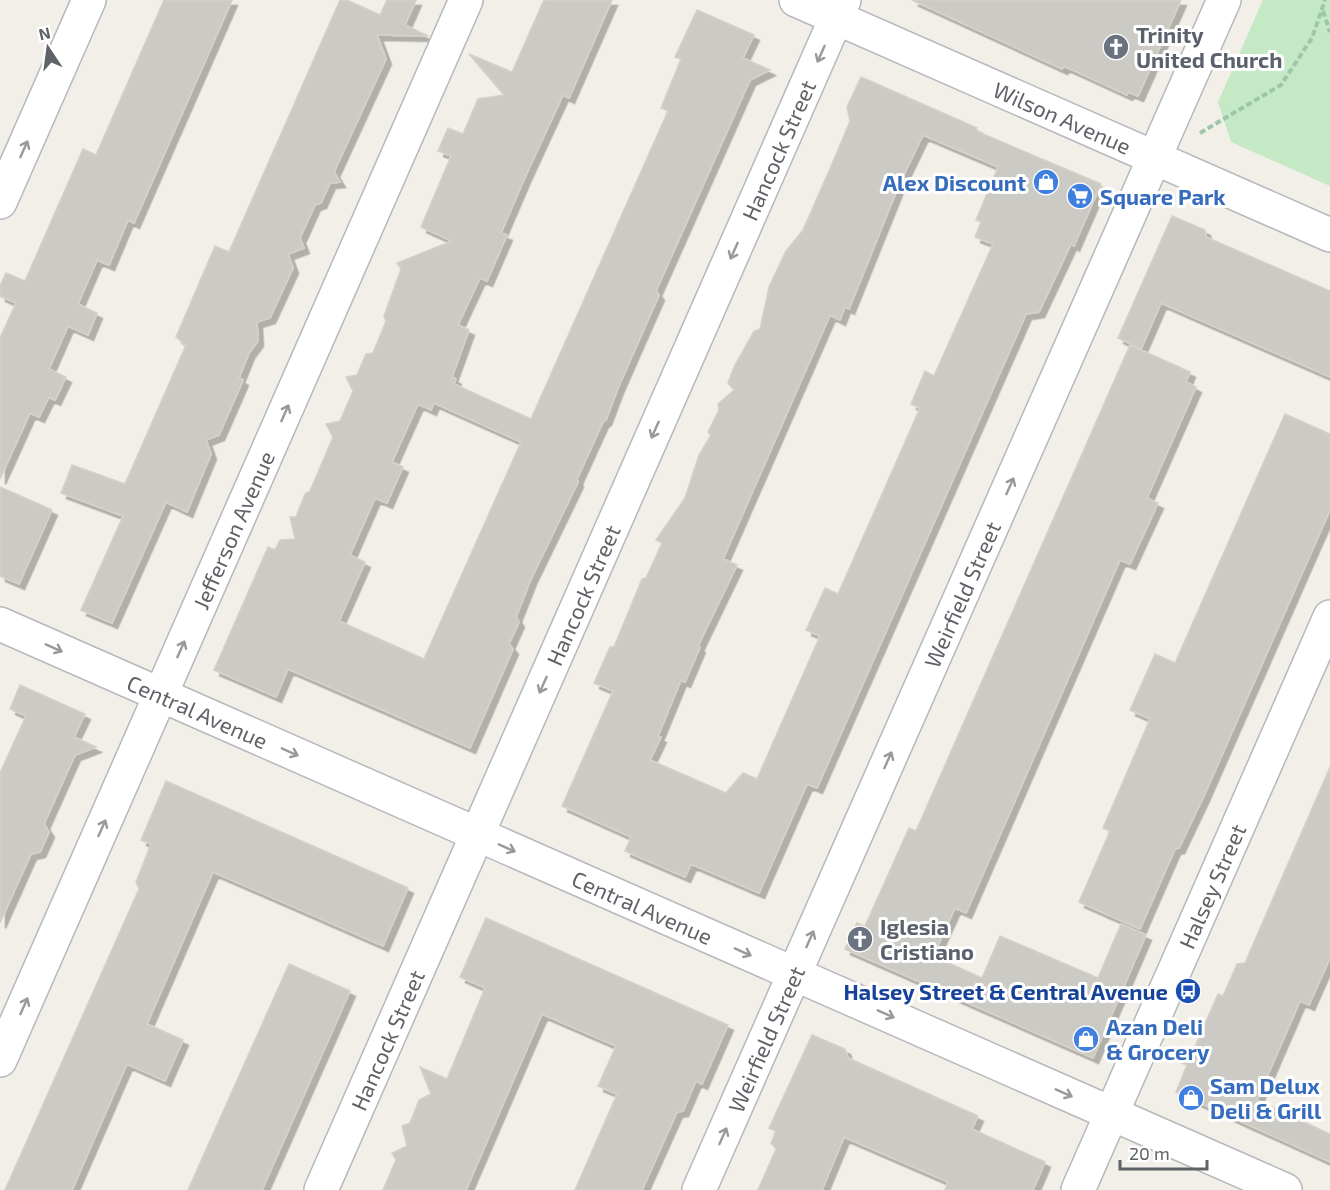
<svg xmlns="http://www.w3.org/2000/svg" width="1330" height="1190" font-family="'Exo 2',sans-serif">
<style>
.green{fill:#c5e8c5}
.building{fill:#cccac5;stroke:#d6d1c6;stroke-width:1.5;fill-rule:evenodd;filter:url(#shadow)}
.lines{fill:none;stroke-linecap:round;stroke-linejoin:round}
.minor-casing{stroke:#b5b8bc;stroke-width:36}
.path{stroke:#9cc7a9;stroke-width:4;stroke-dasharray:6 3;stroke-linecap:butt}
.minor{stroke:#fff;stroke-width:33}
.oneway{stroke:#979a9d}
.labels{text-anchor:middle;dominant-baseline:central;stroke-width:6;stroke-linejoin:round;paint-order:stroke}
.worship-label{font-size:22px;font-weight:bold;fill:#5b616d;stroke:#fff;text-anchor:start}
.street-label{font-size:22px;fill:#5f6368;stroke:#fff}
.shop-label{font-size:22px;font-weight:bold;fill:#366cbe;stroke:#fff;text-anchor:start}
.transit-label{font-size:22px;font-weight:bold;fill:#164399;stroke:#fff;text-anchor:end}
</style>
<defs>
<filter id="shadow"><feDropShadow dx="5.5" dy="5.5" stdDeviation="0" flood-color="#0004"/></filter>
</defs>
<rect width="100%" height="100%" fill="#f1efe8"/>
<path class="green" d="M1263 0H1330V186L1231 142 1218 102Z"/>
<path class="building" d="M164 0H232L134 223 128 220 109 265 97 260 78 304 97 313 88 335 68 326 49 369 66 377 55 400 49 397 39 417 30 413 0 479V338L16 303 0 296V286L6 273 25 281 83 149 96 155Z
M340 0H347L380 15 387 0H416L405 25 428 36 377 35 386 59 334 172 340 182 330 183 321 203 315 205 300 238 304 248 288 254 293 268 270 318 257 322 258 341 249 353 239 378 243 380 219 435 206 440 211 454 187 512 166 502 112 623 81 610 123 516 61 493 72 465 125 484 186 345 176 337 215 246 229 252Z
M544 0H612L569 98 563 95 526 175 501 233 507 235 487 281 480 278 458 325 469 330 452 377 456 379 454 384 531 419 668 111 661 108 681 59 675 57 697 10 754 35 743 58 770 70 750 80 656 291 659 295 618 388 606 420 603 422 577 479 578 482 531 579 516 617 519 622 509 644 513 649 470 748 288 669 276 697 214 670 268 547 275 550 280 540 295 539 290 517H296L305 494 310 491 333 437 326 424 340 421 353 391 346 377 357 375 366 354 373 353 386 321 384 316 401 269 397 263 452 241 421 227 451 156 438 151 448 128 463 134 478 99 504 95 469 54 512 72ZM434 403 521 442 424 659 339 621 365 562 350 555 375 498 387 503 403 467 392 462 418 404 431 410Z
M912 0H1181L1138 96 1128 92 1127 95 1064 66 1062 69Z
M861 77 977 128 976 131 1101 184 1074 246 1071 244 1039 312 1026 314 817 788 807 784 759 893 691 864 685 877 625 851 631 837 562 806 613 691 594 683 610 647H614L642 579 646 578 662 543 656 540 685 498 699 455 711 435 708 432 719 410 718 404 734 390 728 383 734 367 754 331 760 329 769 287 786 251 803 230 835 157 850 121 847 107ZM923 135 998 167 976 220 981 222 975 237 993 244 934 376 925 371 911 404 920 408 838 594 825 588 806 630 820 636 757 779 743 773 726 793 650 760 661 737 658 736 681 680 685 682 700 647 698 646 737 565 723 559 830 315 840 320 845 307 849 309 899 185Z
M1172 216 1205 230 1206 237 1330 291V377L1161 303 1141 349 1118 338Z
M1130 345 1190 372 1186 382 1196 387 1147 498 1158 503 1130 564 1120 560 966 913 955 908 933 956 982 978 1000 936 1098 978 1121 924 1146 935 1093 1058 845 949 857 923 865 926 909 828 916 831Z
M1285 414 1330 434V510L1203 798 1179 848 1175 849 1140 929 1079 902 1110 831 1103 828 1150 719 1130 710 1155 654 1175 663Z
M0 487 52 510 19 584 0 576Z
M20 685 85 714 74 737 96 747 75 755 44 824 49 832 40 852 31 854 0 923V773L26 716 10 709Z
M1330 767V958L1309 1005 1300 1001 1257 1100 1330 1134V1162L1176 1092 1187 1065 1181 1063 1194 1049 1218 994 1223 996 1237 964 1245 963Z
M166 781 408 888 383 946 213 872 147 1024 183 1040 165 1081 127 1064 72 1190H5L139 889 136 882 151 844 141 840Z
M486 918 728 1025 702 1084 696 1081 683 1111 677 1112 642 1190H575L617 1094 598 1086 616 1046 542 1014 466 1190H383L396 1160 392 1153 407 1146 402 1126 410 1123 419 1100 431 1094 420 1067 447 1079 485 988 460 977Z
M289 964 350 991 262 1190H188Z
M812 1035 845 1049 848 1058 978 1116 972 1129 1045 1162 1033 1190H945L948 1182 844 1137 822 1190H758L776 1149 771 1143 776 1131 769 1128Z"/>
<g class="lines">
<g class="minor-casing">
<g id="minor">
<path id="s1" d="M796 0 1330 235"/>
<path d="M0 202 89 0"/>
<path id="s2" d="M0 624 1285 1190"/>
<path id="s3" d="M0 1060 466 0"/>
<path id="s4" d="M321 1190 844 0"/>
<path id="s5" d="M699 1190 1224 0"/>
<path id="s6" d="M1078 1190 1330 617"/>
</g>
</g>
<path class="path" d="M1323 11 1330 32
M1200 133 1281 85 1312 38 1325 0"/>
<use href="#minor" class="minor"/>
</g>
<defs><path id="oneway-shaft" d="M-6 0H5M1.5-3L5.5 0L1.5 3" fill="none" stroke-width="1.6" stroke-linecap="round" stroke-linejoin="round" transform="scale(1.5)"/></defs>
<g class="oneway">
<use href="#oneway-shaft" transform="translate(821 54) rotate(114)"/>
<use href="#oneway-shaft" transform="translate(24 149) rotate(-66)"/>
<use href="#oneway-shaft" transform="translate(734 251) rotate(114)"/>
<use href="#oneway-shaft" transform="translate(285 413) rotate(-66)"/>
<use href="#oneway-shaft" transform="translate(655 430) rotate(114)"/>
<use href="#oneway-shaft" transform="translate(1010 486) rotate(-66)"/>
<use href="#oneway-shaft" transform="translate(54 648) rotate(24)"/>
<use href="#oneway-shaft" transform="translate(181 649) rotate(-66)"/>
<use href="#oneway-shaft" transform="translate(543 685) rotate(114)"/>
<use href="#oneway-shaft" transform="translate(290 752) rotate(24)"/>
<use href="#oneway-shaft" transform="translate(888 760) rotate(-66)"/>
<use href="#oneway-shaft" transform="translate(102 828) rotate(-66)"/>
<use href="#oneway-shaft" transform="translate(507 848) rotate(24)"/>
<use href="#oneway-shaft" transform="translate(810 939) rotate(-66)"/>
<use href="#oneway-shaft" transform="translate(743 952) rotate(24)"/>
<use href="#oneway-shaft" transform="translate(24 1006) rotate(-66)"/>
<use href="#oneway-shaft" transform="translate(886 1014) rotate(24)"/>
<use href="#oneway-shaft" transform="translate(1064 1093) rotate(24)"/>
<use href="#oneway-shaft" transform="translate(723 1136) rotate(-66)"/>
</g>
<defs>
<g id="church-disc" transform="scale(1.35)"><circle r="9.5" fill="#6b7280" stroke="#fff"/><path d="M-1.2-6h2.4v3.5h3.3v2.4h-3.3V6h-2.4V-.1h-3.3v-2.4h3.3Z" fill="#fff"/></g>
<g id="shop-disc" transform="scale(1.35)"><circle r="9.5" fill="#3f7fe0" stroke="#fff"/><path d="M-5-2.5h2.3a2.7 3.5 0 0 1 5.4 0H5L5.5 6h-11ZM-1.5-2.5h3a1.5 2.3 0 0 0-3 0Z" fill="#fff"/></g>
<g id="supermarket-disc" transform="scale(1.35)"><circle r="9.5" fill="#3f7fe0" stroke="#fff"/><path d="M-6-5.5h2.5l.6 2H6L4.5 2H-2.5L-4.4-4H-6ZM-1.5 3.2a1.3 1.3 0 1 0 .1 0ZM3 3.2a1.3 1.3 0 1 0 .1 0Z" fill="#fff"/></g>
<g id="bus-disc" transform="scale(1.35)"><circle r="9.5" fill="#1a4fb4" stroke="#fff"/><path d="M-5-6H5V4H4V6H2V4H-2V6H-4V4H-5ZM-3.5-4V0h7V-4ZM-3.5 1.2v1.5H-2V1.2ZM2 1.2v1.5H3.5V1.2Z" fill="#fff"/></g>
</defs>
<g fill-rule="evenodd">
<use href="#church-disc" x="1116" y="47"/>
<use href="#shop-disc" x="1046" y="182"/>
<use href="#supermarket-disc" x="1080" y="196"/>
<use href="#church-disc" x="860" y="939"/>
<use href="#bus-disc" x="1188" y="991"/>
<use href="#shop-disc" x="1086" y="1039"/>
<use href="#shop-disc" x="1191" y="1098"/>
</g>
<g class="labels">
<g class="worship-label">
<text x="1136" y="34">Trinity<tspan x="1136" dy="25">United Church</tspan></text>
<text x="880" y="926">Iglesia<tspan x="880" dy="25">Cristiano</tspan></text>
</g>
<g class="street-label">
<text stroke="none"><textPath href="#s1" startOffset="291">Wilson Avenue</textPath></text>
<text stroke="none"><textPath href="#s4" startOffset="1136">Hancock Street</textPath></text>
<text stroke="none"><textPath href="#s3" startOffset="579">Jefferson Avenue</textPath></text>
<text stroke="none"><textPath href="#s4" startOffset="650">Hancock Street</textPath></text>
<text stroke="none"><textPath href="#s5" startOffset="651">Weirfield Street</textPath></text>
<text stroke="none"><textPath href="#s2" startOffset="216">Central Avenue</textPath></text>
<text stroke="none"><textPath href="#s6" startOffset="332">Halsey Street</textPath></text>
<text stroke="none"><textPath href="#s2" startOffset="702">Central Avenue</textPath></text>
<text stroke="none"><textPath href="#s4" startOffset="164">Hancock Street</textPath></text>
<text stroke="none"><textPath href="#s5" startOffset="165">Weirfield Street</textPath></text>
</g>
<g class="shop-label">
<text x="1026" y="182" text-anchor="end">Alex Discount</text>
<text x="1100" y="196">Square Park</text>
<text x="1106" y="1026">Azan Deli<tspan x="1106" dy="25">&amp; Grocery</tspan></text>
<text x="1210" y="1085">Sam Delux<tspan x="1210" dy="25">Deli &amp; Grill</tspan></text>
</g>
<g class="transit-label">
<text x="1168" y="991">Halsey Street &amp; Central Avenue</text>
</g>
</g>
<g transform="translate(48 48) rotate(347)" stroke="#ffffff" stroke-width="4.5" paint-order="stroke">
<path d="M0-4.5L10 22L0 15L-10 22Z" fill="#5f6368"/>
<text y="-9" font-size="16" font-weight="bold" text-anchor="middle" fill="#5f6368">N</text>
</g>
<path d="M1120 1160v9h87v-9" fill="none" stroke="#5f6368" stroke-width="3"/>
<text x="1129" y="1160" font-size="18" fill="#5f6368" stroke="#ffffff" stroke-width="4.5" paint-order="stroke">20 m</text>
</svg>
